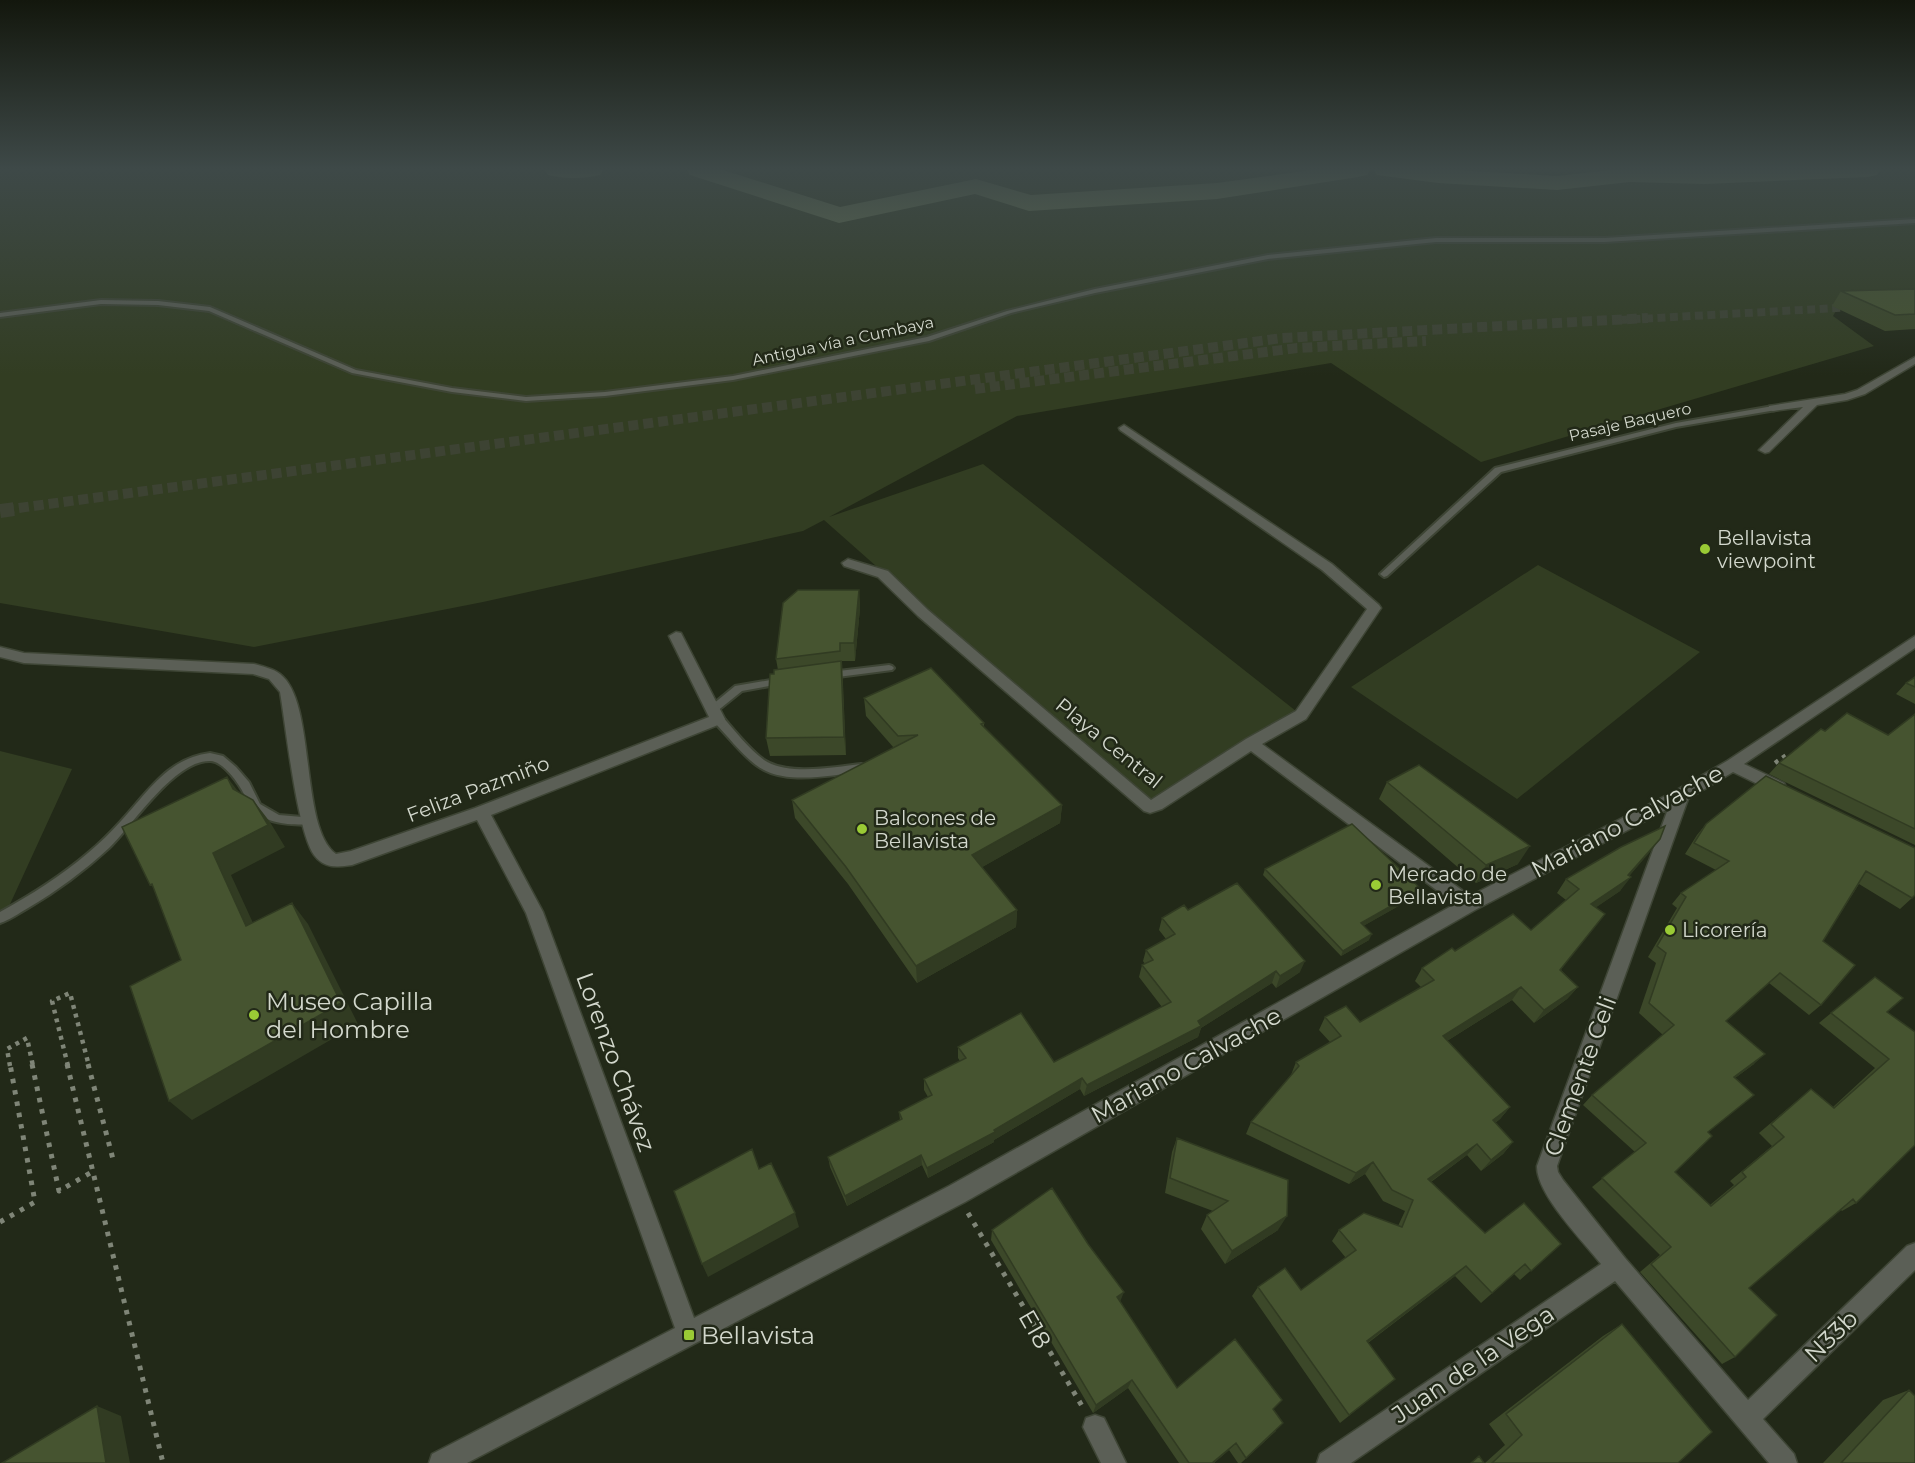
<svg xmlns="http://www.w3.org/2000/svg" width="1915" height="1463" font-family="Montserrat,sans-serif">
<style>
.green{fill:#323d22}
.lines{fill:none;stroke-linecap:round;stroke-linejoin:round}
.river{fill:#6d7c57;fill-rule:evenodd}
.primary-tunnel-far2{stroke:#3d4333;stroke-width:8;stroke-dasharray:8 4.5;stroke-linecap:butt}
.primary-tunnel-far1{stroke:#3d4333;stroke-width:10;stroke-dasharray:10 5;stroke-linecap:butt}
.primary-tunnel{stroke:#3d4333;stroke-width:14;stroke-dasharray:14 7;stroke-linecap:butt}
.service-casing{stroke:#3e4535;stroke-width:4}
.minor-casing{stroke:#3e4535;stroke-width:3}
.path-far1{stroke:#7f8577;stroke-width:4.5;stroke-dasharray:4 5;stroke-linecap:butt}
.path{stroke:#7f8577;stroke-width:5;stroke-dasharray:4.5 7;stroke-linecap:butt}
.service{fill:#5b5f56;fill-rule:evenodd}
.minor{fill:#5b5f56;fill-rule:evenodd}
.wall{fill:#3c4829}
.shaded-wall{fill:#313b22}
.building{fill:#465430;stroke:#313b22;stroke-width:1.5}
.poi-dot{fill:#9acb35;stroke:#222918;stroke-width:2}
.labels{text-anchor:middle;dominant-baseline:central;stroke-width:5;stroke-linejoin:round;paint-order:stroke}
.far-street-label{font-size:16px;fill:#d3d8cd;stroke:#222918}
.poi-label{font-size:20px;fill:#d3d8cd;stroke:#222918;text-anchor:start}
.street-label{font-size:20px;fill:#d3d8cd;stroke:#222918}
.near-street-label{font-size:24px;fill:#d3d8cd;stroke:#222918}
.near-poi-label{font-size:24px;fill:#d3d8cd;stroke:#222918;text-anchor:start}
</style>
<rect width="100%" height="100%" fill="#222918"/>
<path class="green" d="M0 170H1915V294L1844 297 1833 316 1874 346 1481 462 1331 363 1017 416 829 517 983 464 1301 715 1145 804 824 520 803 531 483 602 254 647 0 603Z
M1538 565 1700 652 1517 799 1351 687Z
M0 751 72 769 0 926Z"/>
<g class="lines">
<path class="river" d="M545 170H603L600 175C584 179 564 179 548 175Z
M687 170H723L840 207 976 179 1031 195 1217 183 1311 170H1370L1367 175 1358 177 1217 199 1029 211 975 194 839 223 690 175Z
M1374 170H1456L1557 176 1611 170H1880L1877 175 1868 177 1705 184 1630 182 1557 190 1438 183 1377 175Z"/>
<path class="primary-tunnel-far2" d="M1620 320 1855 307"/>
<path class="primary-tunnel-far1" d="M975 389 1297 348 1426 341
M4 510 1282 338 1648 318"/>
<path class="primary-tunnel" d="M0 511 15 509"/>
<g class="service-casing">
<path id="service" d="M1915 219V223L1605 242H1436L1268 259 1095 293 1011 313 929 341 733 380 605 396 526 401 452 392 352 373 209 311 158 305 101 304 0 317V313L101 300 158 301 210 307 356 370 452 388 526 397 605 392 733 376 927 337 1007 311 1095 289 1268 255 1436 238H1605Z
M1773 406H1776V410L1676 427 1501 472 1387 576 1384 577 1380 574 1495 468 1676 423Z
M889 665 892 666 894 668 892 670 830 678 825 675 830 672Z
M782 678 786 679 787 681 786 683 742 691 716 712 712 713 707 709 735 686Z
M718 715 722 716C735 731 748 748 764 760 788 776 834 767 861 764L865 765 866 768 865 771 861 772C829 775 784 786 756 765 740 753 728 736 714 722L713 719 714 716Z
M210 753 223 756 236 767 249 782 260 804 279 815 314 818 316 821 314 824 310 825C288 824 272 825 253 811 248 808 248 801 245 796 240 785 224 762 211 761 175 759 133 825 109 848 84 871 57 891 28 908 19 913 10 920 0 923V912C31 895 61 876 88 853 100 843 111 832 121 821 148 792 168 758 210 753Z"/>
</g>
<g class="minor-casing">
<path id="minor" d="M1915 357V364L1865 394 1847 400 1817 405 1769 452 1765 453 1759 450 1803 407 1773 411 1769 410V406L1845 394 1857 390Z
M1124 425 1332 564 1379 605 1381 608 1306 719 1262 744 1470 896 1675 791 1727 761 1915 636V648L1744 764 1784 783 1786 787 1784 791H1772L1733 772 1688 799 1557 1166 1558 1172 1563 1180 1625 1258 1748 1400 1907 1246 1915 1243V1270L1763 1419 1794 1454 1797 1463H1769L1615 1281 1351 1463H1317L1320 1454 1601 1264C1583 1241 1536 1194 1537 1166L1668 809 1475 910 965 1202 467 1463H429L432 1454 675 1328 526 913 477 820 352 865C338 867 324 869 314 855 297 831 286 727 280 692L269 679 253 674 24 663 0 657V647L24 653 254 664C262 666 274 669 280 674 317 702 299 828 336 854L351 851 475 808 709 717 669 636 676 632 681 633 725 719 723 723 491 815 543 912 694 1318 949 1186 1455 904 1251 751 1162 809 1150 813 1144 811 918 616 878 577 844 566 842 563 848 559 888 571 928 610 1151 800 1246 739 1296 711 1367 609 1322 570 1120 430 1119 428Z
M1095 1415 1104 1418 1126 1463H1101L1083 1427 1086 1418Z"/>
</g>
<path class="path-far1" d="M1775 763 1788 754
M10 1066 7 1049 27 1038 33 1066
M68 1066 52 1001 70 993 89 1066"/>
<path class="path" d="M32 1064 59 1191 92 1172
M67 1064 163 1463
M88 1064 114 1163
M968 1213 1082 1406
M0 1222 35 1202 10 1064"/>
<use href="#service" class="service"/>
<use href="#minor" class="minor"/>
</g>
<path class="wall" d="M1915 289V329L1885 331 1832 306 1841 291Z
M859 590 860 608 855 661H842L846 755 770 756 766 738 774 674 778 670 776 659Z
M1915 677V704L1896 694 1906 683Z
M864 698 984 723V727L1062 805 1060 823 982 867 1017 910 1016 927 917 983 848 884 795 818 792 800 894 748 866 716Z
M1915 714V845L1769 774 1779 763 1825 731 1888 735Z
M1766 776 1912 898 1900 909 1859 884 1823 941 1821 1005 1809 1015 1769 983 1726 1021 1754 1064 1735 1078 1708 1132 1675 1172 1710 1205 1734 1185 1730 1181 1772 1146 1759 1133 1799 1099 1811 1089 1833 1107 1875 1068 1819 1023 1875 977 1887 1012 1915 1032 1856 1203 1842 1211 1841 1210 1749 1288 1735 1357 1722 1364 1640 1272 1660 1255 1592 1187 1635 1152 1583 1105 1592 1095 1663 1035 1639 1013 1656 963 1648 957 1677 908 1672 904 1681 893 1716 870 1685 854 1697 835 1706 824Z
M1387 782 1518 864 1476 883 1379 799Z
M1660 839 1629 876 1620 891 1596 907 1561 970 1578 987 1567 999 1534 1023 1512 1000 1447 1041 1510 1107 1500 1119 1495 1123 1513 1142 1503 1154 1481 1171 1467 1155 1431 1182 1485 1233 1561 1244 1520 1280 1514 1274 1481 1303 1455 1276 1368 1343 1395 1379 1340 1423 1252 1296 1258 1287 1301 1290 1346 1258 1332 1241 1339 1230 1398 1226 1405 1211 1383 1201 1365 1174 1349 1184 1246 1134 1251 1122 1291 1075 1296 1062 1330 1042 1319 1030 1325 1017 1360 1022 1421 987 1415 981 1422 968 1455 951 1531 930 1566 900 1557 893 1566 879Z
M1265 869 1421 889 1418 895 1363 926 1369 940 1341 956 1263 875Z
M1188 910 1300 972 1276 988 1272 983 1201 1028 1198 1037 1084 1096 1080 1089 994 1140V1142L928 1178 922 1165 847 1206 830 1167 828 1157 900 1120 899 1112 928 1097 924 1090V1079L960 1061 958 1058V1047L1054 1062 1162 1007 1139 977 1142 965 1145 964 1143 961 1146 950 1166 939 1159 930 1162 918Z
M1177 1138 1278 1230 1225 1264 1201 1229 1207 1215 1213 1211 1165 1193 1172 1152Z
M992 1230 1120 1302 1177 1388 1273 1410 1276 1431 1241 1463H1238L1229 1450 1214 1463H1179L1128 1388 1093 1413 991 1240Z
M1622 1324 1678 1463H1485L1505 1445 1489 1424 1603 1336Z
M1909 1390 1915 1463H1823L1883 1400Z"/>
<path class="shaded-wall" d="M859 590 860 608 855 661 854 643Z
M841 661 842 679 846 755 844 737Z
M227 777 244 799 233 789Z
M253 800 270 822 285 847 231 875 264 947 246 926 213 853Z
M1062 805 1060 823 972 873V855Z
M1660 839 1650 852 1624 882 1631 877 1620 891 1582 917 1591 904 1628 875Z
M1530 846 1518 864 1476 883 1486 865Z
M1421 889 1418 895 1358 929 1361 923Z
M292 903 308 924 358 1024 192 1120 169 1101Z
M1017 910 1016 927 917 983 916 966Z
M1372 934 1369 940 1341 956 1343 951Z
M1305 961 1300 972 1276 988 1280 976Z
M1276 971 1272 983 1201 1028 1198 1037 1084 1096 1087 1085 1198 1021Z
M1521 987 1512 1000 1434 1049 1443 1036Z
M1578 987 1567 999 1534 1023 1544 1010Z
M1765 1054 1754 1064 1723 1087 1734 1077Z
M1082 1078 1080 1089 994 1140V1142L928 1178 927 1168Z
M1510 1107 1500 1119 1483 1132 1493 1120Z
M1513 1142 1503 1154 1481 1171 1491 1160Z
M1477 1144 1467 1155 1419 1190 1428 1179Z
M921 1155 922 1165 847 1206 845 1196Z
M1373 1162 1365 1174 1349 1184 1356 1173Z
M795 1213 799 1227 708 1277 702 1264Z
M1287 1216 1278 1230 1225 1264 1232 1251Z
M1466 1266 1455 1276 1358 1350 1367 1341Z
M1124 1292 1120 1302 1113 1307 1117 1297Z
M1132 1380 1128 1388 1093 1413 1096 1405Z
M97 1406 121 1416 130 1463H106Z
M1236 1443 1229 1450 1214 1463H1212Z"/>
<path class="building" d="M1915 289V314L1895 315 1841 291Z
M798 590H859L854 643H840V651L776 659 783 603Z
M841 661 844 737 766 738 770 674H774V670Z
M931 668 984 723 981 724 1062 805 972 855 1017 910 916 966 846 867 792 800 918 735 898 736 864 698Z
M1915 677V687L1906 683Z
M1847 713 1888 735 1915 714V829L1779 763 1821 729 1825 731Z
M1419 765 1530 846 1486 865 1387 782Z
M1766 776 1915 848V895L1912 898 1866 871 1823 941 1855 965 1821 1005 1780 973 1726 1021 1765 1054 1734 1077 1754 1095 1708 1132 1712 1136 1675 1172 1711 1206 1746 1177 1742 1172 1784 1137 1771 1124 1811 1089 1834 1108 1889 1059 1831 1013 1875 977 1903 998 1887 1012 1915 1032V1145L1856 1203 1853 1199 1749 1288 1777 1315 1735 1357 1651 1264 1671 1247 1602 1178 1646 1143 1592 1095 1674 1025 1649 1003 1666 953 1657 946 1686 897 1681 893 1729 861 1694 843 1706 824Z
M227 777 233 789 253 800 268 825 213 853 246 926 292 903 341 1003 169 1101 130 986 181 960 152 884 150 885 122 827Z
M1352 824 1421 889 1361 923 1372 934 1343 951 1265 869Z
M1665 826 1660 839 1628 875 1631 877 1591 904 1605 914 1560 970 1578 987 1544 1010 1521 987 1443 1036 1510 1107 1493 1120 1513 1142 1491 1160 1477 1144 1428 1179 1485 1233 1524 1203 1561 1244 1531 1271 1525 1264 1492 1293 1466 1266 1367 1341 1395 1379 1349 1415 1258 1287 1285 1268 1301 1290 1356 1250 1339 1230 1364 1213 1402 1227 1413 1200 1392 1190 1373 1162 1356 1173 1251 1122 1299 1066 1296 1062 1341 1036 1325 1017 1346 1006 1360 1022 1434 980 1422 968 1452 948 1455 951 1513 914 1531 930 1579 889 1566 879 1621 847Z
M1237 883 1305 961 1280 976 1276 971 1198 1021 1201 1026 1087 1085 1082 1078 994 1130 995 1132 927 1168 921 1155 845 1196 828 1157 902 1119 899 1112 932 1095 924 1079 966 1058 958 1047 1021 1013 1054 1062 1171 1002 1142 965 1153 960 1146 950 1175 934 1162 918 1184 905 1188 910Z
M1177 1138 1288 1180 1287 1216 1232 1251 1207 1215 1228 1201 1170 1178Z
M752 1149 759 1169 771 1163 795 1213 702 1264 674 1191Z
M1052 1188 1088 1244 1124 1292 1117 1297 1177 1388 1235 1339 1282 1400 1273 1409 1283 1423 1246 1458 1236 1443 1212 1463H1189L1132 1380 1096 1405 992 1230Z
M1622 1324 1712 1432 1678 1463H1492L1522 1435 1506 1414Z
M1909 1390 1915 1396V1463H1841Z
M97 1406 106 1463H2Z
M1479 1456 1484 1463H1471Z"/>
<linearGradient id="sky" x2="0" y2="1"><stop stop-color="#13170d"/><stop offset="0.45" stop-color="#3e4948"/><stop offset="1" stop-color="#3e4948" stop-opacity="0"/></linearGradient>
<rect width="1915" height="375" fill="url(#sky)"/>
<g class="poi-dot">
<circle cx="1705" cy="549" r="6"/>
<circle cx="862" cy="829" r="6"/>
<circle cx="1376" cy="885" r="6"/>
<circle cx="1670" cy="930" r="6"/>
<circle cx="254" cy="1015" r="6"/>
<rect x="683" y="1329" width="12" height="12" rx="3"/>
</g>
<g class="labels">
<g class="far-street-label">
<text transform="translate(843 341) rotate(-12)">Antigua vía a Cumbaya</text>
<text transform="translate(1630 422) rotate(-13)">Pasaje Baquero</text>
</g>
<g class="poi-label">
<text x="1717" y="538">Bellavista<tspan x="1717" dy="23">viewpoint</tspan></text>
<text x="874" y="818">Balcones de<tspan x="874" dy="23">Bellavista</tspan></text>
<text x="1388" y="874">Mercado de<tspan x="1388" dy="23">Bellavista</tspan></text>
<text x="1682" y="930">Licorería</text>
</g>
<g class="street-label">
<text transform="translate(1109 743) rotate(39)">Playa Central</text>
<text transform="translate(478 789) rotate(-21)">Feliza Pazmiño</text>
</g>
<g class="near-street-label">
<text transform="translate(1627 821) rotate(-28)">Mariano Calvache</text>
<text transform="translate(616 1062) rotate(70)">Lorenzo Chávez</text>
<text transform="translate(1186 1065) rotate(-29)">Mariano Calvache</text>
<text transform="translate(1580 1076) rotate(-70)">Clemente Celi</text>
<text transform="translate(1035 1329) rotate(60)">E18</text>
<text transform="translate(1831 1336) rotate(-44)">N33b</text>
<text transform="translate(1473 1364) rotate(-34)">Juan de la Vega</text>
</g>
<g class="near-poi-label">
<text x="266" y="1001">Museo Capilla<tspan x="266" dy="28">del Hombre</tspan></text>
<text x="701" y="1335">Bellavista</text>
</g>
</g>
</svg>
